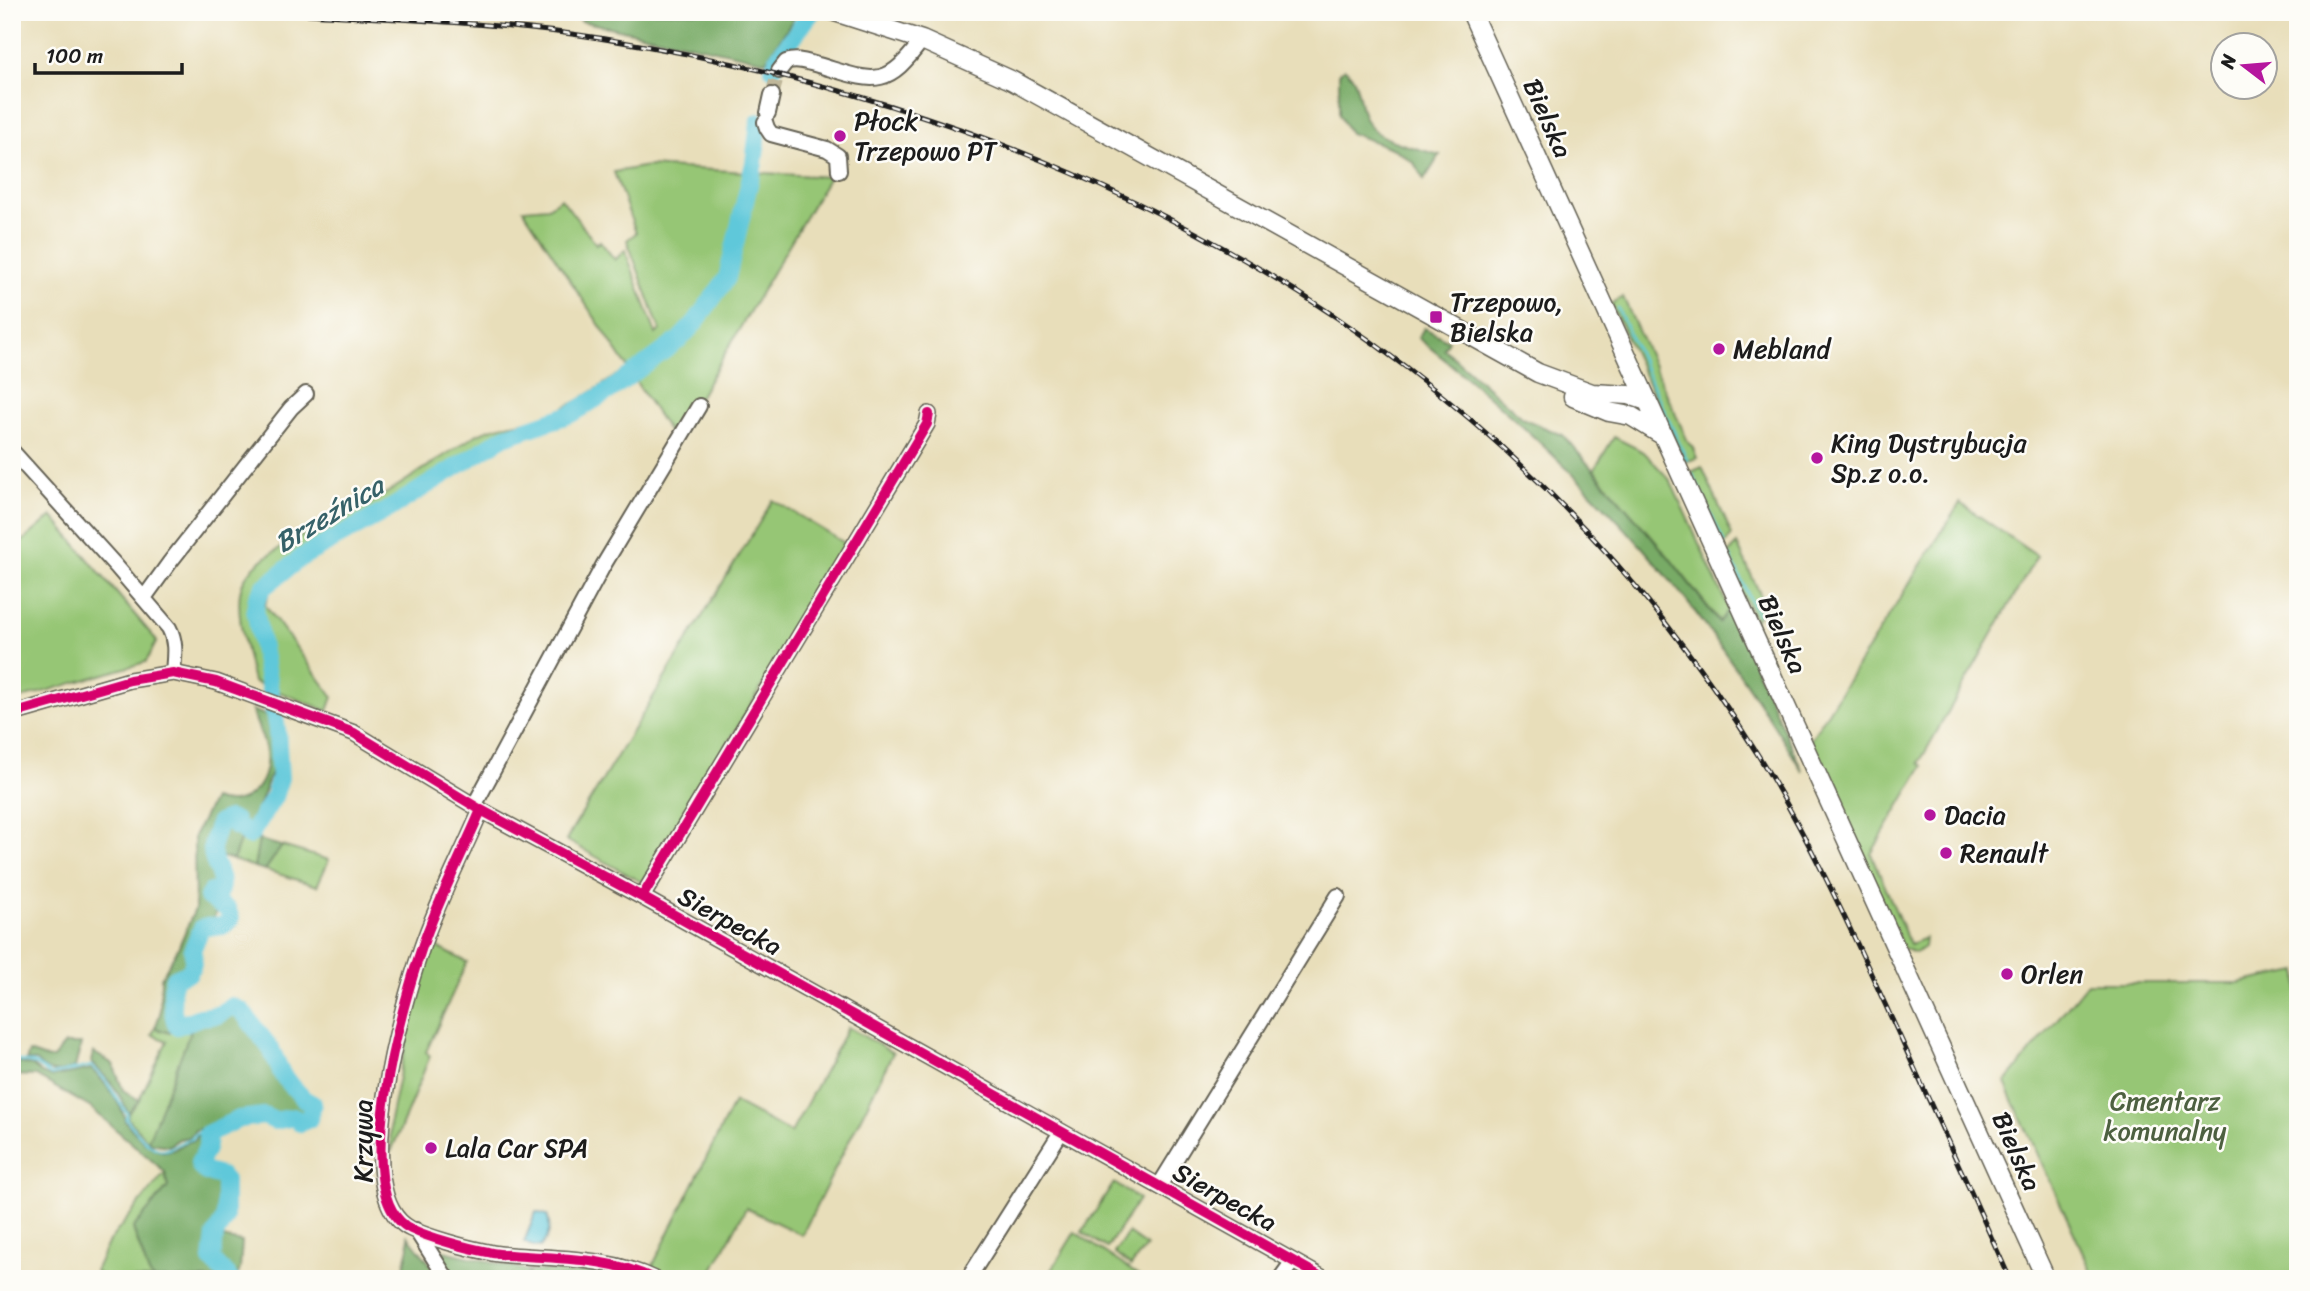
<svg xmlns="http://www.w3.org/2000/svg" width="2310" height="1291" font-family="Sriracha,sans-serif">
<style>
.green{fill:#96c675;stroke:#597148;stroke-width:2}
.forest{fill:#78ab66;stroke:#4a6441;stroke-width:2}
.water{fill:#5ec8da;stroke:#3d727b;stroke-width:2}
.lines{fill:none;stroke-linecap:round;stroke-linejoin:round}
.stream{stroke:#5ec8da;stroke-width:2.5}
.river{stroke:#5ec8da;stroke-width:18}
.minor-tunnel{stroke:#bfb79a;stroke-width:14;stroke-dasharray:14 7;stroke-linecap:butt}
.minor-casing{stroke:#636053;stroke-width:18}
.major-casing{stroke:#636053;stroke-width:21}
.minor{stroke:#fff;stroke-width:14}
.major{stroke:#fff;stroke-width:18}
.rail-casing{stroke:#1c1c1c;stroke-width:5}
.rail{stroke:#fdfcf7;stroke-width:2.5;stroke-dasharray:8;stroke-linecap:butt}
.cycleway-casing{stroke:#fdfcf7;stroke-width:15}
.cycleway{stroke:#d6006c;stroke-width:10}
.poi-dot{fill:#b5179e;stroke:#fdfcf7;stroke-width:2.5}
.labels{text-anchor:middle;dominant-baseline:central;stroke-width:5;stroke-linejoin:round;paint-order:stroke}
.street-label{font-size:26px;fill:#1c1c1c;stroke:#fdfcf7}
.poi-label{font-size:26px;fill:#1c1c1c;stroke:#fdfcf7;text-anchor:start}
.park-label{font-size:26px;fill:#4d6040;stroke:#fdfcf7}
.water-label{font-size:28px;font-style:italic;fill:#366168;stroke:#fdfcf7}
</style>
<rect width="100%" height="100%" fill="#fdfcf7"/>
<filter id="ink" filterUnits="userSpaceOnUse"><feTurbulence type="fractalNoise" baseFrequency=".0143" numOctaves="2"/><feDisplacementMap in="SourceGraphic" scale="14" xChannelSelector="R" yChannelSelector="G"/><feConvolveMatrix kernelMatrix="1 2 1 2 8 2 1 2 1" color-interpolation-filters="sRGB"/></filter>
<filter id="wash" filterUnits="userSpaceOnUse"><feTurbulence type="fractalNoise" baseFrequency=".00686" numOctaves="4" result="noise"/><feDisplacementMap in="SourceGraphic" scale="28" xChannelSelector="R" yChannelSelector="G"/><feGaussianBlur stdDeviation="1.57" result="paint"/><feColorMatrix in="noise" values="0 0 0 0 0 0 0 0 0 0 0 0 0 0 0 0 0 1.4 0 .05"/><feComposite in="paint" operator="in"/></filter>
<g filter="url(#wash)">
<rect width="100%" height="100%" fill="#e8deba"/>
<path class="green" d="M648 166 829 177 674 440 634 379 581 413 504 443 413 503 314 557 283 577 270 590 265 605 333 697 328 711 253 682C248 657 232 606 243 582 258 548 344 519 377 499 411 478 443 456 476 435 496 424 514 425 535 419 569 410 598 387 628 368L523 209 548 207 561 198 596 244 600 241 615 260 625 250 656 334 660 330 627 240 636 233 614 172Z
M1623 297 1689 444 1692 446 1697 458 1685 462 1611 304Z
M1614 437 1644 452 1670 480 1729 609 1720 622 1667 555 1594 470Z
M1702 467 1732 535 1724 546 1721 545 1689 475 1693 471Z
M773 500 848 545 643 883 566 840Z
M1960 503 2037 556 1919 763 1923 766 1871 854 1910 944 1925 938 1924 947 1915 953 1903 948 1809 742Z
M52 516 157 641 146 662 12 701V588L15 580 12 576V550Z
M1737 544 1765 605 1755 621 1725 558Z
M243 832 247 838 259 840 254 867 233 860Z
M282 846 329 860 317 886 265 870Z
M433 945 467 962 426 1052 430 1056 391 1152 390 1120 417 990Z
M2298 971V1279H2095L2005 1083 2087 983H2238Z
M194 1022 148 1141 128 1119V1114L139 1100 167 1041 152 1035 155 1028 170 1033 173 1025 177 1029Z
M848 1027 893 1053 802 1235 746 1208 708 1279H663L651 1269 734 1102 791 1133Z
M165 1172 168 1187 133 1229 149 1274 154 1279H106L95 1271 109 1241Z
M1114 1183 1139 1199 1107 1248 1082 1232Z
M1075 1232 1135 1273 1142 1279H1046Z
M1128 1233 1146 1246 1131 1266 1114 1253Z"/>
<path class="forest" d="M576 12H766L794 18 766 61 581 21Z
M1344 68C1363 82 1356 106 1368 124 1379 141 1420 149 1440 155L1424 180 1414 163 1394 149 1350 133 1339 115V73Z
M1424 328 1449 341 1444 349 1524 419 1563 435 1667 555 1719 622 1729 609 1803 772C1759 701 1714 632 1660 568 1588 483 1505 407 1418 338Z
M252 710 268 716 271 720 275 763 248 833 243 827 236 825V820L230 817 217 820C213 841 205 858 219 878L218 891 210 890 206 895 217 908 212 923 202 926 190 947V966L186 972 171 979C172 993 169 1013 173 1025L170 1033 155 1028 160 1014 161 978 179 946 195 909 194 836 213 799C245 811 270 785 266 752 264 739 256 724 252 710Z
M228 820 233 822V827L243 832 233 860 215 855 213 851 220 825Z
M259 840 282 846 265 870 254 867Z
M232 1008 239 1011 270 1050 282 1079 301 1099 310 1103 311 1108 307 1118 301 1120 292 1115 275 1119 271 1115 264 1114 236 1116 217 1127 195 1130 190 1137 179 1139 169 1146 150 1143 148 1141 194 1022 218 1017Z
M65 1044H81L75 1068C59 1074 47 1075 36 1061H26L29 1052 46 1058H53Z
M93 1052 113 1064 123 1090 139 1100 128 1114C121 1093 107 1078 91 1062Z
M12 1061 33 1066 41 1073 51 1077 91 1069C102 1078 124 1107 125 1121 135 1133 156 1160 175 1149 183 1144 185 1142 195 1140L197 1135 203 1136 204 1150 196 1166 205 1175 220 1177 224 1196 223 1218 210 1230 212 1233 209 1261 228 1279H154L149 1274 133 1228 168 1187 165 1172 91 1108 36 1076 12 1075Z
M408 1236 435 1270 430 1279H401L409 1247Z
M218 1237 242 1242 240 1269 236 1279H233L214 1258Z
M431 1248 531 1271 579 1270 630 1278 526 1279 530 1272 515 1279H454Z"/>
<path class="water" d="M536 1212 547 1215C552 1228 549 1238 540 1247L532 1246 524 1242Z"/>
<g class="lines">
<path class="stream" d="M1618 309 1687 460
M1693 475 1724 543
M1730 556 1757 614
M12 1059 35 1064 51 1075 91 1066C109 1080 114 1096 127 1113L126 1119C137 1131 152 1157 171 1148 181 1143 180 1141 192 1139L196 1133 207 1134"/>
<path class="river" d="M773 69 779 56 812 12
M230 1279 212 1260 215 1235 225 1218V1180L221 1176 206 1172 200 1167 199 1163C205 1152 209 1147 207 1134L239 1119 264 1116 275 1121 294 1117 300 1123 309 1119 313 1104 304 1099 283 1076 271 1049 242 1011 232 1006 218 1015 200 1017 177 1026C172 1017 171 988 174 978L189 973C194 965 195 958 192 950L202 928C214 924 224 931 231 919L228 910 208 897 211 892 217 895C228 880 213 867 212 851 211 841 217 832 219 823L228 819 235 821V826L242 829 248 836 251 834 274 797 280 778 277 729 255 609 257 598 264 587 302 557 391 508 504 437 571 414 609 391 679 340 695 323 727 278 754 163 759 122"/>
</g>
</g>
<g filter="url(#ink)">
<g class="lines">
<path class="minor-tunnel" d="M772 95 779 71"/>
<g class="minor-casing">
<path id="minor" d="M779 71 786 62C797 58 806 62 818 65 873 81 885 91 922 40
M768 113 772 95
M765 122 767 128 771 134 827 149 838 156 839 171
M12 451 116 566 169 628C177 643 174 657 173 673
M144 598 170 562 291 408 306 394
M12 714 130 680 173 673 216 682 354 733 481 810 642 897 1325 1279
M474 806 603 566 699 406
M481 810C462 855 438 900 422 947 404 1000 345 1197 411 1229 430 1238 467 1248 488 1252 499 1255 512 1255 525 1256 569 1259 613 1259 654 1279
M642 897 927 424 929 414
M1159 1186 1338 896
M416 1230 447 1279
M968 1279 1061 1132
M1280 1279 1293 1261"/>
</g>
<g class="major-casing">
<path id="major" d="M835 12 922 40 1011 80 1538 373 1592 393 1629 395 1647 401
M1471 12 2046 1279
M1573 397 1609 412 1631 416 1662 435"/>
</g>
<use href="#minor" class="minor"/>
<use href="#major" class="major"/>
<g class="rail-casing">
<path id="rail" d="M275 12C383 19 492 21 599 38 1075 115 1498 337 1758 755 1807 834 1846 919 1885 1004 1927 1095 1969 1187 2010 1279"/>
</g>
<use href="#rail" class="rail"/>
<g class="cycleway-casing">
<path id="cycleway" d="M12 714 130 680 173 673 216 682 354 733 481 810 642 897 1325 1279
M481 810C462 855 438 900 422 947 404 1000 345 1197 411 1229 430 1238 467 1248 488 1252 499 1255 512 1255 525 1256 569 1259 613 1259 654 1279
M642 897 927 424 929 414"/>
</g>
<use href="#cycleway" class="cycleway"/>
</g>
</g>
<g class="poi-dot">
<circle cx="840" cy="136" r="7"/>
<rect x="1429" y="310" width="14" height="14" rx="3.5"/>
<circle cx="1719" cy="349" r="7"/>
<circle cx="1817" cy="458" r="7"/>
<circle cx="1930" cy="815" r="7"/>
<circle cx="1946" cy="853" r="7"/>
<circle cx="2007" cy="974" r="7"/>
<circle cx="431" cy="1148" r="7"/>
</g>
<g class="labels">
<g class="street-label">
<text transform="translate(1548 118) rotate(66)">Bielska</text>
<text transform="translate(1783 634) rotate(66)">Bielska</text>
<text transform="translate(730 921) rotate(29)">Sierpecka</text>
<text transform="translate(363 1141) rotate(-90)">Krzywa</text>
<text transform="translate(2017 1151) rotate(66)">Bielska</text>
<text transform="translate(1225 1197) rotate(29)">Sierpecka</text>
</g>
<g class="poi-label">
<text x="854" y="121">Płock<tspan x="854" dy="30">Trzepowo PT</tspan></text>
<text x="1450" y="302">Trzepowo,<tspan x="1450" dy="30">Bielska</tspan></text>
<text x="1733" y="349">Mebland</text>
<text x="1831" y="443">King Dystrybucja<tspan x="1831" dy="30">Sp.z o.o.</tspan></text>
<text x="1944" y="815">Dacia</text>
<text x="1960" y="853">Renault</text>
<text x="2021" y="974">Orlen</text>
<text x="445" y="1148">Lala Car SPA</text>
</g>
<g class="park-label">
<text x="2165" y="1101">Cmentarz<tspan x="2165" dy="30">komunalny</tspan></text>
</g>
<g class="water-label">
<text transform="translate(329 514) rotate(-31)">Brzeźnica</text>
</g>
</g>
<rect width="2310" height="1291" fill="none" stroke="#fdfcf7" stroke-width="42"/>
<g transform="translate(2244 66) rotate(286)"><circle r="33" fill="#fdfcf7" stroke="#a3a29f" stroke-width="2"/>
<path d="M0-5L12 26L0 18L-12 26Z" fill="#b5179e"/>
<text y="-10" font-size="19" font-weight="bold" text-anchor="middle" fill="#1c1c1c">N</text>
</g>
<path d="M35 63v10h147v-10" fill="none" stroke="#1c1c1c" stroke-width="3.5"/>
<text x="46" y="63" font-size="21" fill="#1c1c1c" stroke="#fdfcf7" stroke-width="5" paint-order="stroke">100 m</text>
</svg>
